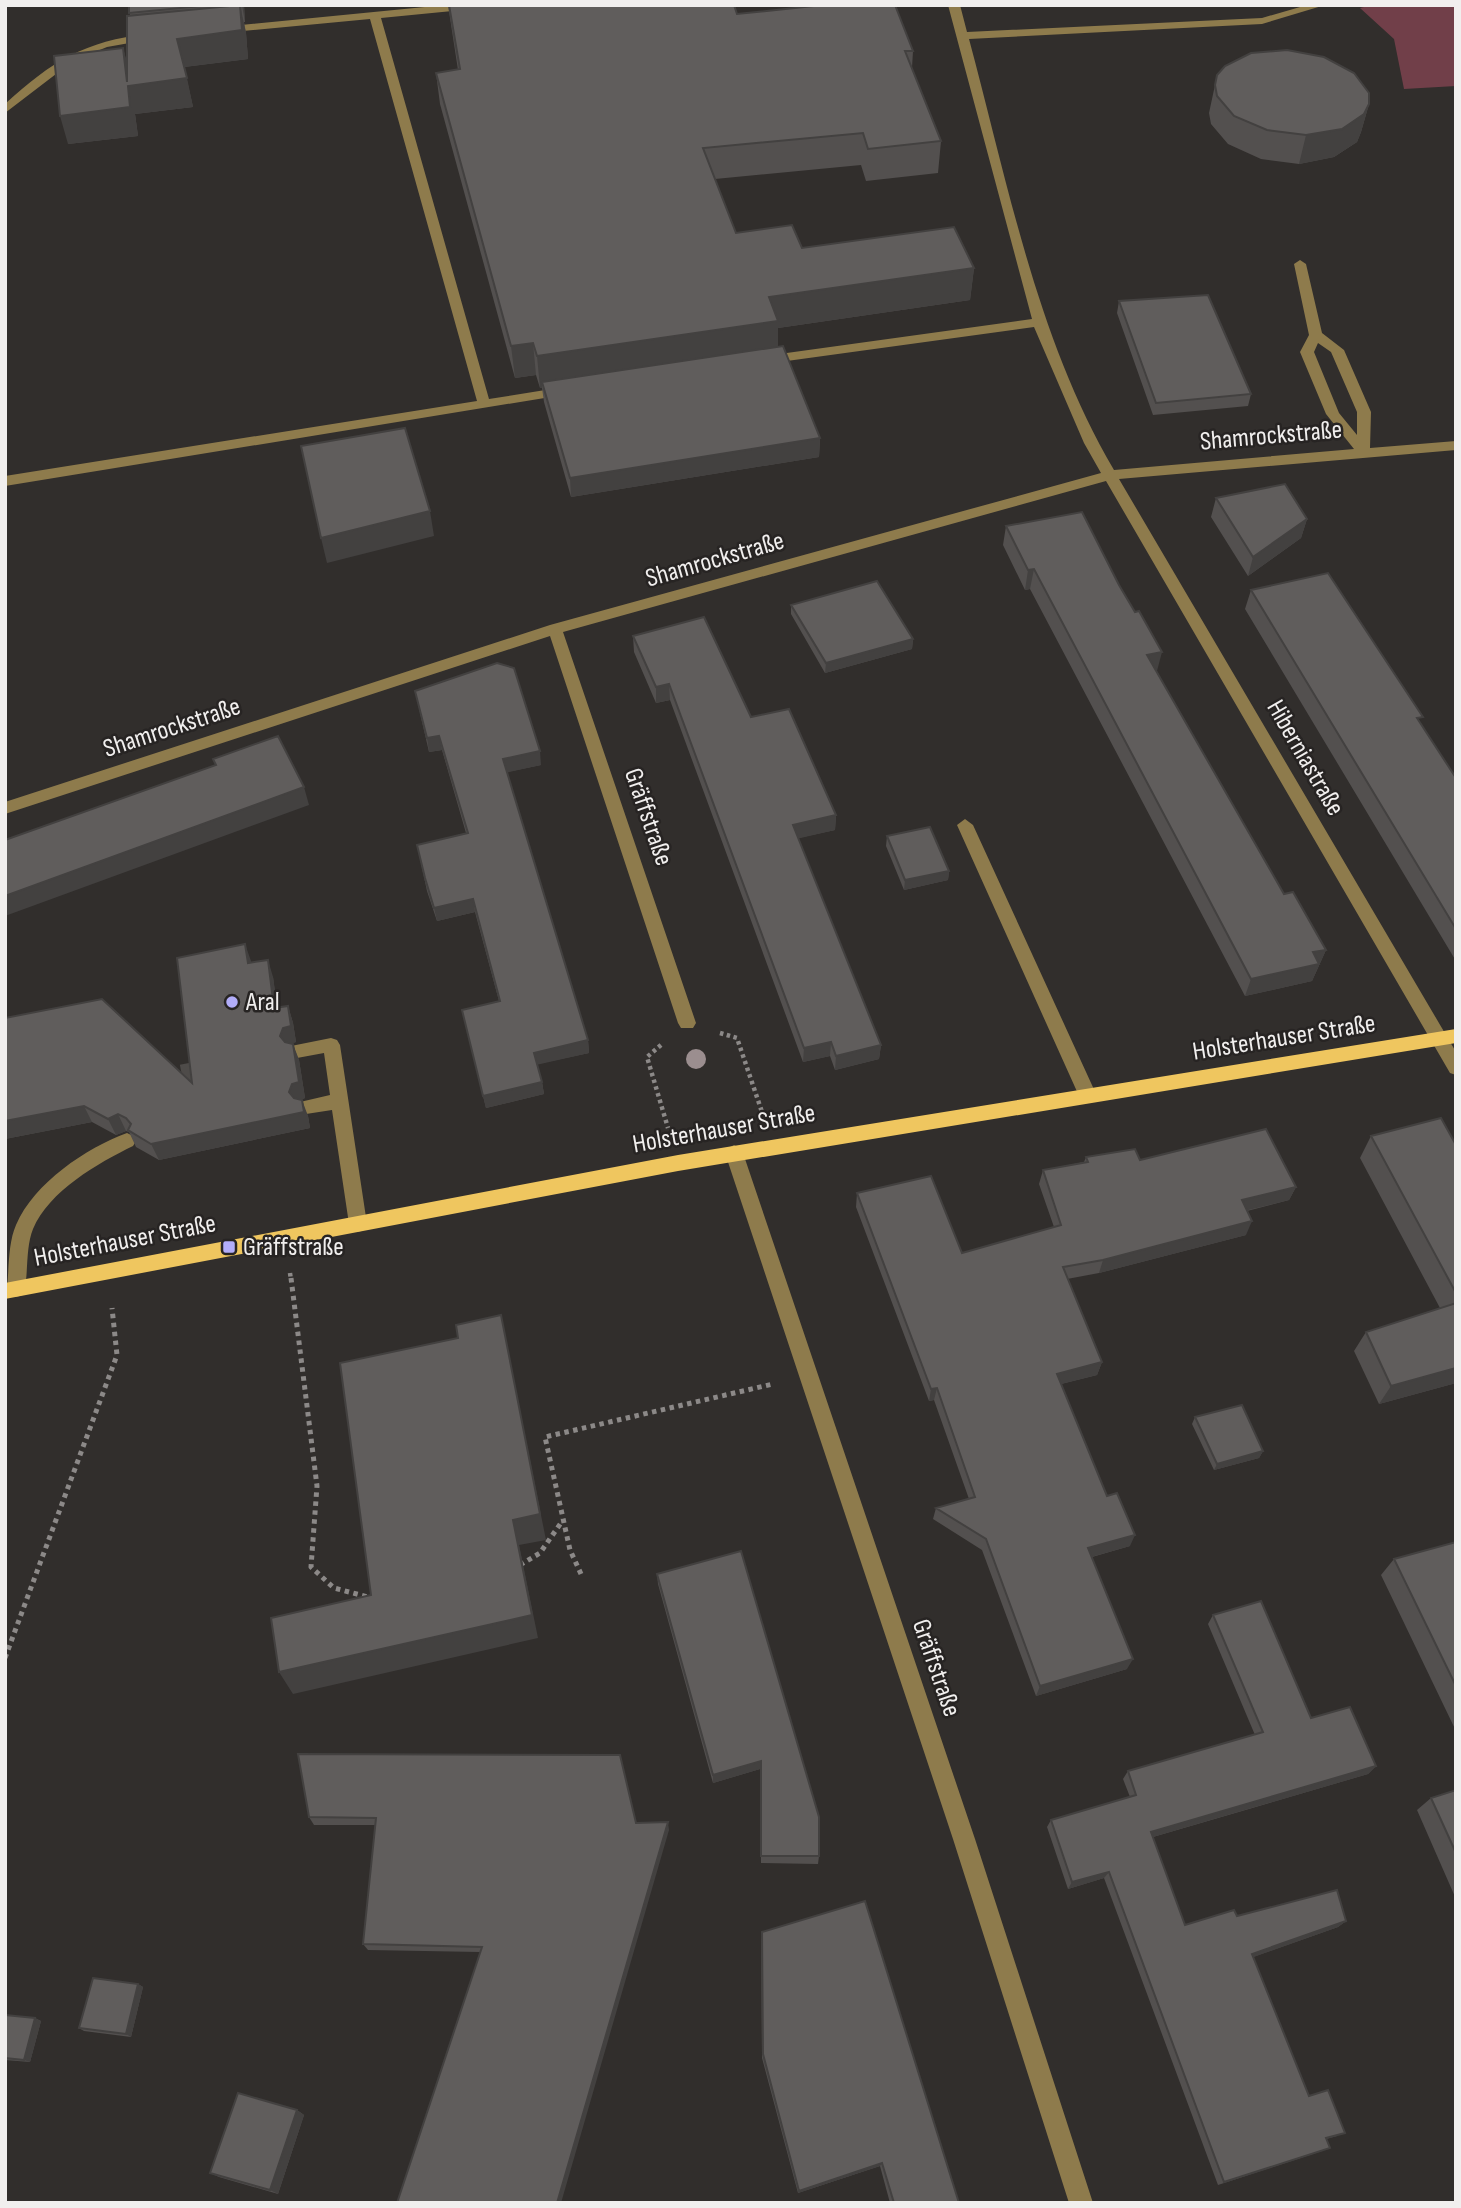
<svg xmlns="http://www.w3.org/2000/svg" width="1461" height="2208" font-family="'Sofia Sans Condensed',sans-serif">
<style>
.green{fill:#713f49}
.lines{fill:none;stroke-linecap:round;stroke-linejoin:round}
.minor-tunnel{stroke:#4e4b49;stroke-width:17;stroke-dasharray:17 8;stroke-linecap:butt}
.path-far1{stroke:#8c8988;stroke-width:4.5;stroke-dasharray:3.5 3.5;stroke-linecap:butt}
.path{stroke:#8c8988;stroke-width:5;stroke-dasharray:4.5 4.5;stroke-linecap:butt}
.minor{fill:#8e7b4c;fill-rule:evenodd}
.major{fill:#efc65f;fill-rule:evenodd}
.tree{fill:#9b8e8f}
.wall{fill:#53504f}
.shaded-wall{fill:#434140}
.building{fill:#605d5c;stroke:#434140;stroke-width:2}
.poi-dot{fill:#b2adf9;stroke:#272423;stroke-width:2.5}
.labels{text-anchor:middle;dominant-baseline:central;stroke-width:5;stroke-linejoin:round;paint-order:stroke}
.street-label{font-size:26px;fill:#f1efee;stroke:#272423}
.poi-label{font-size:26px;fill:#f1efee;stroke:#272423;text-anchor:start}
</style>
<rect width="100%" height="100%" fill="#312e2c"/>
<path class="green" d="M1372 5H1456V86L1404 89 1394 39 1360 8Z"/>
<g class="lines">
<path class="minor-tunnel" d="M157 1078 212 1067"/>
<path class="path-far1" d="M720 1033 737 1038 762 1112
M661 1045 647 1057 668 1128
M290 1273 291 1280"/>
<path class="path" d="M291 1278 317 1486 311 1567 334 1588 368 1597
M520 1565 540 1553 563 1520
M581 1574 570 1550 545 1437 773 1384
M5 1658 117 1355 112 1308"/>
<path class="minor" d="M445 5H488L483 8 381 18 489 399 564 387 569 388V394L5 486V476L477 401 370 19 221 33 215 30 221 27Z
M948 5H960L967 32 1262 18 1307 5H1325L1262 24 969 39C1008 184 1037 339 1114 470L1354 449 1326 414 1300 352 1309 335 1294 264 1300 260 1306 264 1322 333 1344 350 1371 412 1370 448 1456 441V450L1119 479 1456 1052V1075L1450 1073 1106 481 563 632 696 1023 693 1028H681L678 1023 550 636 5 814V802L550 625 1101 473 1084 443 1034 327 765 364 758 360 765 356 1032 319ZM1318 343 1331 352 1357 412V435L1339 413 1314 352Z
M148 34 152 35V39L107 47 73 61 5 113V104C52 61 85 41 148 34Z
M965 819 973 825 1097 1096 1094 1101 1088 1103 1082 1101 1079 1096 957 825Z
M331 1038 337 1040 340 1045 367 1224 364 1230 358 1232 352 1230 349 1224 332 1110 306 1114 300 1112 297 1107 300 1102 330 1095 324 1053 297 1058 291 1056 288 1051 291 1046Z
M127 1133 133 1136 136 1141 133 1146C98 1163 49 1191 33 1229 26 1246 28 1271 25 1289L23 1295 16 1297 9 1295 7 1289C9 1269 8 1243 16 1225 34 1183 86 1148 127 1133Z
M734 1145 740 1148 743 1153 975 1839 1093 2203H1069L953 1839 725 1153 728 1148Z"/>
<path class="major" d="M1456 1029V1043L678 1171 5 1299V1283L678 1155Z"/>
</g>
<circle class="tree" cx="696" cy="1059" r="10"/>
<path class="wall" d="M129 5H244L245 22H244L246 33 248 59 184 67 193 107 135 114 138 136 68 144 123 48 127 64 130 15Z
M448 5H734L737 14 817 7V5H895L913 51 912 68 941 141 938 173 866 181 861 165 715 179 736 233 802 248 974 268 970 300 778 328V347L820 438 819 457 571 497 544 402 542 388H540L536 375 515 378 440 104 436 73 458 70Z
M1215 85 1369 104 1361 132 1357 142 1334 157 1299 164 1261 159 1228 144 1211 124 1209 113Z
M1119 301 1251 394 1248 406 1153 415 1117 313Z
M1216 498 1307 519 1301 538 1248 576 1211 517Z
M1006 526 1157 671H1156L1284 894 1326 950 1312 981 1245 996 1030 589 1025 590 1003 545Z
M1251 590 1420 724 1456 778V961L1245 609Z
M791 605 913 639 912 649 825 673 791 614Z
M633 636 751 717 836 815 835 830 798 838 881 1045 879 1059 835 1070 830 1056 803 1062 670 700 656 703 634 652Z
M415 691 541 765 507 772 588 1040 589 1053 537 1064 542 1082 544 1094 486 1108 462 1010 499 1001 475 912 437 921 427 891 417 845 466 833 442 750 429 752Z
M887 836 949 871 948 880 904 890 886 846Z
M251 963 273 977 277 1008 288 1006 293 1023 296 1042 292 1043 299 1060 305 1098 300 1100 308 1116 310 1128 159 1160 136 1147 129 1132 126 1131 116 1135 92 1122 5 1139V1018L192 1083Z
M1371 1136 1456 1145V1383L1379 1404 1354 1351 1366 1332 1440 1308 1360 1158Z
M1086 1157 1140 1160 1296 1187 1289 1200 1247 1211 1246 1235 1099 1273 1067 1279 1102 1362 1097 1375 1061 1384 1107 1496 1130 1546 1092 1557 1127 1669 1036 1696 982 1550 933 1519 936 1508 969 1499 934 1400 929 1401 856 1207 857 1193 962 1253 1054 1227 1039 1184 1043 1170 1084 1162Z
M1195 1417 1263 1451 1259 1458 1214 1470 1192 1424Z
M1456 1542V1731L1381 1575 1394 1559Z
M657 1574 819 1856 818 1864 761 1863 760 1769 713 1783 658 1584Z
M1213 1615 1311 1718 1376 1766 1368 1774 1153 1837 1185 1925 1237 1916 1346 1921 1338 1927 1253 1957 1309 2096 1337 2136 1326 2139 1322 2151 1218 2185 1104 1878 1068 1889 1047 1827 1051 1820 1130 1797 1123 1779 1128 1771 1255 1735 1208 1624Z
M298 1754 636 1823 669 1830 480 1952 368 1950 363 1944 375 1825H314L309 1817Z
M1456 1790V1899L1417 1810 1431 1798Z
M761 1938 959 2203H890L880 2166 798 2193 762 2058Z
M138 1984 143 1987 131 2037 84 2031 79 2028Z
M5 2015 35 2018 41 2021 30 2062 5 2060Z
M297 2110 304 2115 278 2194 219 2177 210 2173Z"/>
<path class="shaded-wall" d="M240 5 246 33 248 59 184 67 177 39Z
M242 5H244L245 22Z
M123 48 131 76 187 78 193 107 135 114 138 136 68 144 60 116Z
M1369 104 1361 132 1357 142 1334 157 1299 164 1306 135Z
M974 268 970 300 778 328V353L542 382V388H540L537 356 769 297Z
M533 343 536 375 515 378 511 346Z
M820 438 819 457 571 497 570 478Z
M430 511 434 536 327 563 321 538Z
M1307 519 1301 538 1248 576 1253 557Z
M1034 569 1030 589 1025 590 1028 570Z
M913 639 912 649 825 673 826 663Z
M1162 652 1157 671 1142 674 1147 655Z
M669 684 670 700 656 703V687Z
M439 736 442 750 429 752 427 738Z
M540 751 541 765 505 773 503 759Z
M304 787 309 805 5 916V896Z
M836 815 835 830 792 840 793 825Z
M949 871 948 880 904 890 905 880Z
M473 899 475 912 437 921 434 908Z
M245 944 251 961 254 981 248 963Z
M1326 950 1312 981 1245 996 1251 979 1313 952Z
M268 960 273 977 280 1025 274 1008Z
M288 1006 293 1023 296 1042 289 1045 286 1052 280 1036Z
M588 1040 589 1053 536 1065 534 1053Z
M831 1042 830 1056 803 1062 804 1048Z
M293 1044 299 1060 305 1098 298 1101 295 1108 289 1092Z
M881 1045 879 1059 835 1070 836 1056Z
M542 1082 544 1094 486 1108 483 1096Z
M302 1100 308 1116 310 1128 159 1160 151 1144Z
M84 1106 92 1122 5 1139V1121Z
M118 1114 126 1131 116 1135 108 1119Z
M1296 1187 1289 1200 1236 1213 1242 1200Z
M1252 1221 1246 1235 1099 1273 1103 1260Z
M501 1315 546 1540 519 1545 538 1638 293 1694 279 1672 513 1520Z
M1102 1362 1097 1375 1053 1386 1057 1374Z
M1456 1368V1383L1379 1404 1391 1386Z
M937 1388 934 1400 929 1401 931 1389Z
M1263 1451 1259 1458 1214 1470 1217 1464Z
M1135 1535 1130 1546 1084 1559 1088 1548Z
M1133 1659 1127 1669 1036 1696 1040 1686Z
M761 1761 760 1769 713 1783V1775Z
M1376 1766 1368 1774 1146 1839 1151 1832Z
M668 1822 669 1830 561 2203H557Z
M1109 1872 1104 1878 1068 1889 1072 1882Z
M1346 1921 1338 1927 1245 1960 1252 1954Z
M138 1984 143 1987 131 2037 126 2034Z
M35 2018 41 2021 30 2062 24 2060Z
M297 2110 304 2115 278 2194 270 2190Z
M882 2163 880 2166 798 2193 799 2191Z"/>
<path class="building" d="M129 5H212L129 13Z
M240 5 242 30 177 39 187 78 128 86 130 107 60 116 54 56 123 48 127 82V16Z
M449 5H734L737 14 823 5H895L913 51H905L941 141 868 149 863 133 703 148 736 233 792 225 802 248 954 227 974 268 769 297 778 321 537 356 533 343 511 346 436 73 460 69Z
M1287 50 1324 57 1354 73 1369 93V104L1364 114 1342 129 1306 135 1267 130 1234 116 1217 96 1215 85 1217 75 1225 66 1251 53Z
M1208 295 1251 394 1156 403 1119 301Z
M783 346 820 438 570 478 542 382Z
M405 428 430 511 321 538 301 446Z
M1285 484 1307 519 1253 557 1216 498Z
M1082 512 1119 585 1135 612 1139 611 1162 652 1147 655 1284 894 1293 892 1326 950 1313 952 1319 964 1251 979 1034 569 1028 570 1006 526Z
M1328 573 1423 717 1417 718 1456 778V929L1251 590Z
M877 581 913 639 826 663 791 605Z
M704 617 751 717 789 709 836 815 793 825 881 1045 836 1056 831 1042 804 1048 669 684 656 687 633 636Z
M497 663 514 668 540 751 503 759 588 1040 534 1053 542 1082 483 1096 462 1010 500 1001 473 899 434 908 425 878 417 845 468 833 439 736 427 738 415 691Z
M278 736 304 787 5 896V840L216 765 213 759Z
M930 827 949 871 905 880 887 836Z
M245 944 248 963 268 960 274 1008 288 1006 291 1026 283 1028 280 1036 285 1042 293 1044 299 1082 292 1084 289 1092 294 1098 302 1100 304 1112 151 1144 128 1130 131 1124 126 1118 118 1114 108 1119 84 1106 5 1121V1018L102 999 192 1083 177 958Z
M1441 1118 1456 1145V1293L1371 1136Z
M1266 1129 1296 1187 1242 1200 1252 1221 1103 1260 1063 1267 1102 1362 1057 1374 1107 1496 1117 1493 1135 1535 1088 1548 1133 1659 1040 1686 986 1539 936 1508 975 1497 937 1388 931 1389 857 1193 931 1176 962 1253 1061 1225 1043 1170 1088 1162 1086 1157 1135 1149 1140 1160Z
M1456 1303V1368L1391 1386 1366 1332Z
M501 1315 540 1514 513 1520 532 1615 279 1672 271 1618 371 1595 340 1363 458 1338 456 1325Z
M1242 1405 1263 1451 1217 1464 1195 1417Z
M1456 1542V1686L1394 1559Z
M741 1551 819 1817V1856H761V1761L713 1775 657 1574Z
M1261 1601 1311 1718 1350 1707 1376 1766 1151 1832 1185 1925 1234 1910 1237 1916 1337 1890 1346 1921 1252 1954 1309 2096 1328 2090 1345 2133 1326 2138 1330 2148 1224 2182 1109 1872 1072 1882 1051 1820 1136 1795 1128 1771 1263 1732 1213 1615Z
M298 1754 620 1755 636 1823 668 1822 557 2203H397L482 1947 363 1944 376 1818 309 1817Z
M1456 1790V1853L1431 1798Z
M865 1901 959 2203H894L882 2163 799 2191 763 2054 762 1932Z
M93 1978 138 1984 126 2034 79 2028Z
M5 2015 35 2018 24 2060 5 2058Z
M238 2093 297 2110 270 2190 210 2173Z"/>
<g class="poi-dot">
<circle cx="232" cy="1002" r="7"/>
<rect x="222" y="1240" width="14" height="14" rx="3.5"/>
</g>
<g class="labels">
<g class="street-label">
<text transform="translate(1271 436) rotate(-5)">Shamrockstraße</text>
<text transform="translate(715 560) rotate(-16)">Shamrockstraße</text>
<text transform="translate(172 728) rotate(-18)">Shamrockstraße</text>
<text transform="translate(1305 758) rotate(60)">Hiberniastraße</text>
<text transform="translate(648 817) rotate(71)">Gräffstraße</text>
<text transform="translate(1284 1038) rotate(-9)">Holsterhauser Straße</text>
<text transform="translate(724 1129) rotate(-10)">Holsterhauser Straße</text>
<text transform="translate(125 1241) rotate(-11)">Holsterhauser Straße</text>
<text transform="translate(936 1668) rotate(71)">Gräffstraße</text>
</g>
<g class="poi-label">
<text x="246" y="1002">Aral</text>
<text x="243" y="1247">Gräffstraße</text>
</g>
</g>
<rect width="1461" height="2208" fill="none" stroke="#f1efee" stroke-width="14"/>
</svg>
